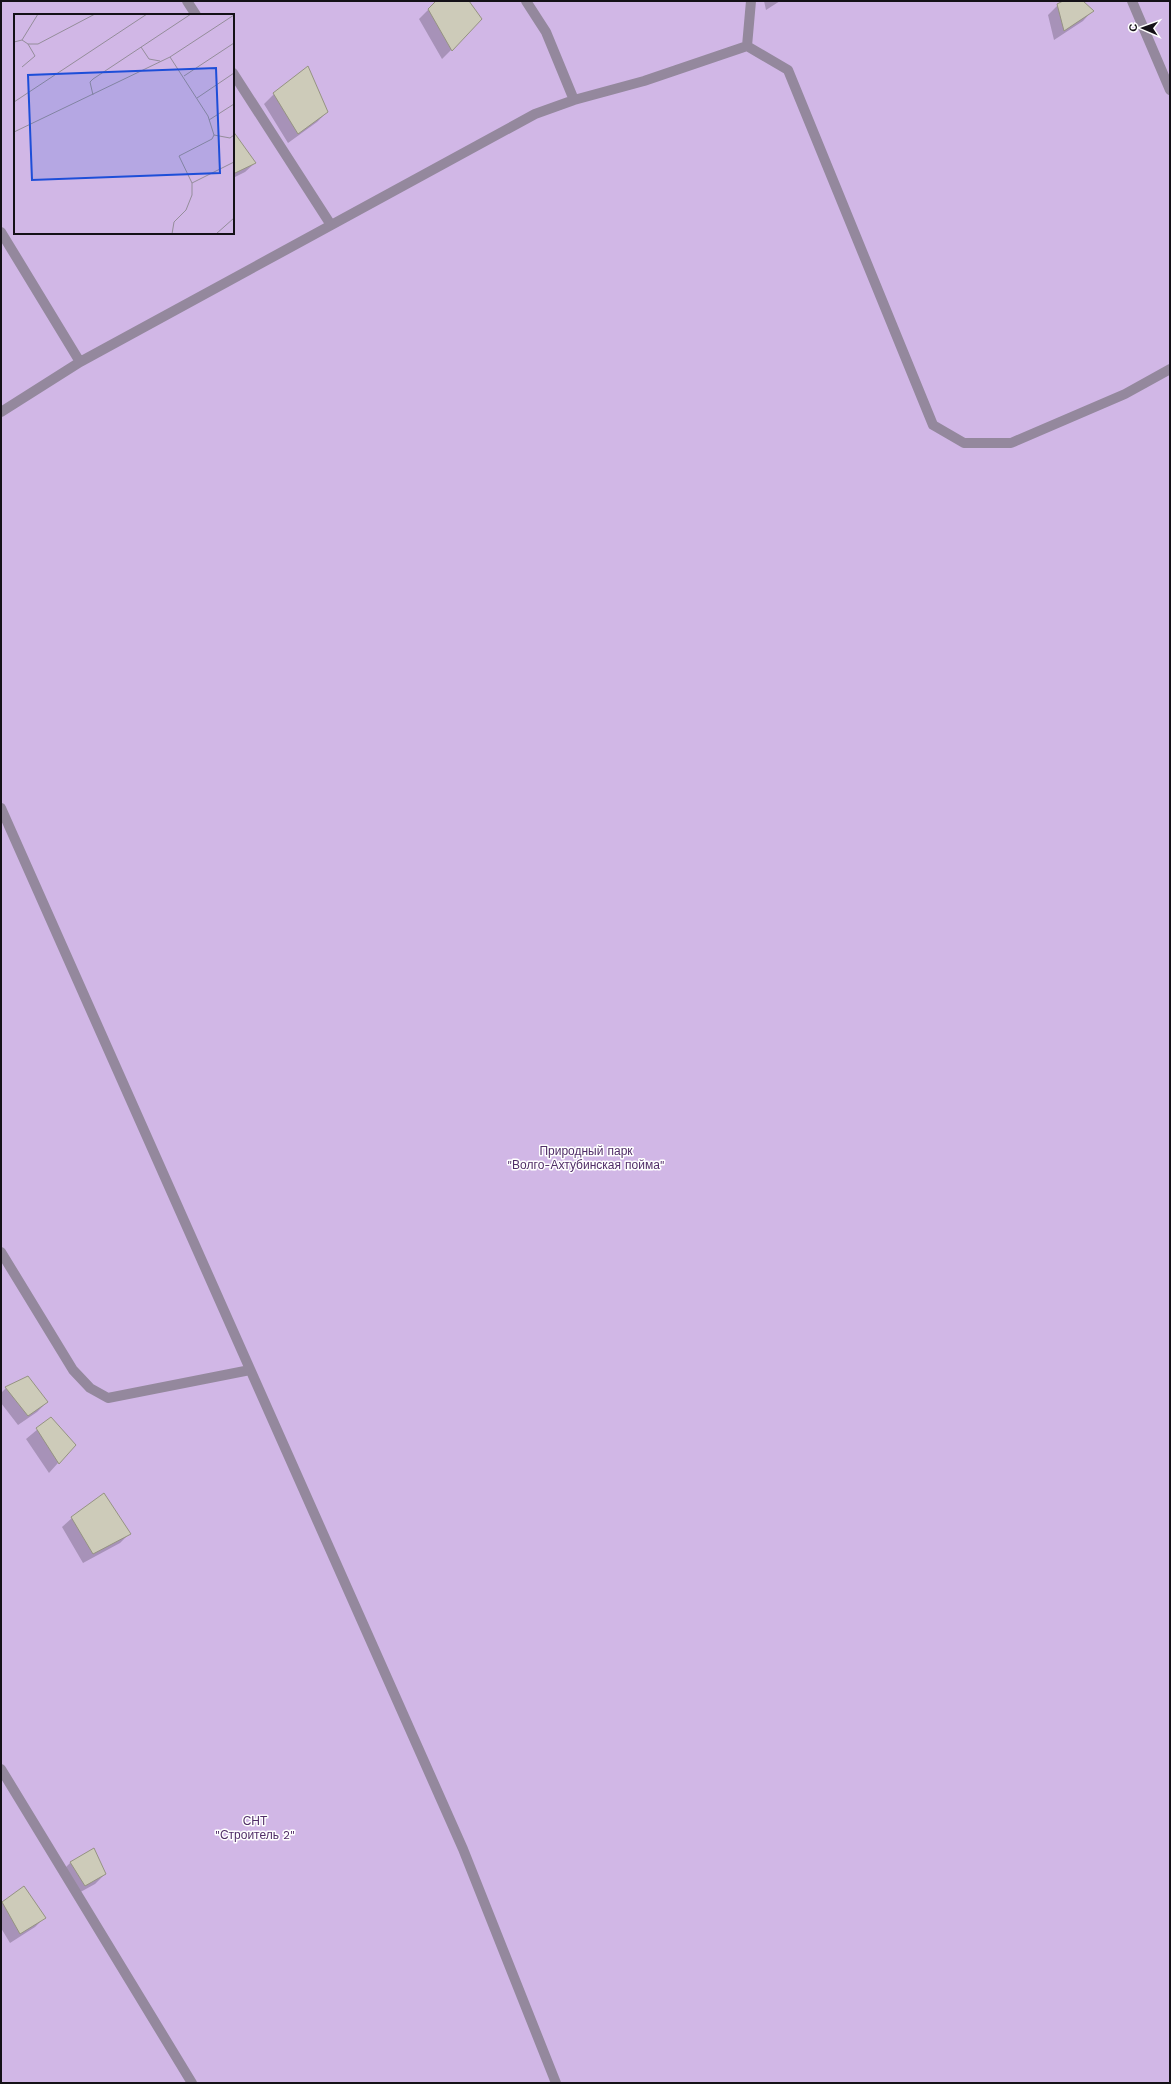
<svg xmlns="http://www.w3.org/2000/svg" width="1171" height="2084" font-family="'Work Sans',sans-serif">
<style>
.green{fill:#d1b7e6;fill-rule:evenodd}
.shadow{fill:#0003}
.building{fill:#cdcbb9;stroke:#959382}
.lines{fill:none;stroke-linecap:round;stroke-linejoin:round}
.minor{stroke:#94889d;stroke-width:10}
.labels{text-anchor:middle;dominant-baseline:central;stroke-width:3;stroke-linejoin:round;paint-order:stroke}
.park-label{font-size:12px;fill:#502d67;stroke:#fff}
.inset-road{fill:none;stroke:#948d9a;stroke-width:1}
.view{fill:#1d4ed8;fill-opacity:0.15;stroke:#1d4ed8;stroke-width:2}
.inset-edge{fill:none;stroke:#141117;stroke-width:2}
</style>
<rect width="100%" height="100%" fill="#eae0f2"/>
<path class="green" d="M1 1H1170V2083H1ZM15 15H233V233H15Z"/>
<path class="shadow" d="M437 1H468L451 50 442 59 419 19Z
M764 1H780L766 10Z
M1066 1H1081L1092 11 1083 21 1054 40 1048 15 1058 5Z
M274 94 327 112 317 122 288 143 264 104Z
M233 133 255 163 245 172 233 178Z
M6 1388 47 1402 37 1412 18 1425 1 1403V1393Z
M50 1419 74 1445 49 1473 26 1439Z
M72 1518 129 1534 120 1543 83 1563 62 1527Z
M71 1862 105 1874 95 1884 75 1895 61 1872Z
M24 1887 45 1917 35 1927 10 1943 1 1928V1904Z"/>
<path class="building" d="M436 1H469L482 19 452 51 428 9Z
M1063 1H1083L1094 11 1064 31 1057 4Z
M308 66 328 112 298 134 273 93Z
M233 131 256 163 233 174Z
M28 1376 48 1402 28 1416 5 1387Z
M51 1417 76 1445 59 1464 36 1428Z
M104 1493 131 1534 93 1554 71 1517Z
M94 1848 106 1874 85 1886 70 1862Z
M24 1886 46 1918 20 1934 2 1902Z"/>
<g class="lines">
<path class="minor" d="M187 1 196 15
M526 1 546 32 574 100
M1132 1 1170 90
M747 46 751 1
M233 73 331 225
M1 232 80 362
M1 412 80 362 535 114 574 100 644 81 747 46 788 70 933 425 964 443H1011L1125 394 1170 369
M1 808 463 1849 556 2083
M1 1252 73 1370 90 1388 108 1398 250 1370
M1 1769 192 2083"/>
</g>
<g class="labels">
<g class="park-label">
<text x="586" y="1151">Природный парк<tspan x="586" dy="14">"Волго-Ахтубинская пойма"</tspan></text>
<text x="255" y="1821">СНТ<tspan x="255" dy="14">"Строитель 2"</tspan></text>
</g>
</g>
<g transform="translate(14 14)">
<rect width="220" height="220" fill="#eae0f2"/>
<path d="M0 0H220V220H0Z" fill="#d1b7e6"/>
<path class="inset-road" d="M8 26 14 30H24L81 0M0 28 8 26 24 0M127 33 135 45 146 47M156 43 194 102 200 121 198 125 165 142 178 169V181L172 196 160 208 158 220M8 53 21 42 14 30M170 62 220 29M79 81 76 68 79 65 177 0M183 84 220 59M0 88 133 0M195 106 220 90M0 118 156 43 220 1M200 121 216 124 220 121M178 169 220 148M202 220 220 204"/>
<path class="view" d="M202 54 206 159 18 166 14 61Z"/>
<rect width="220" height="220" class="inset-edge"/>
</g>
<rect width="1171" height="2084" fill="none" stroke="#141117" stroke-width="4"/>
<g transform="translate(1143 28) rotate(272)" stroke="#ffffff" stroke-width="3" paint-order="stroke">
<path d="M0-3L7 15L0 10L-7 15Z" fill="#141117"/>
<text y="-6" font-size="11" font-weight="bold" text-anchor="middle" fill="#141117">С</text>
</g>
</svg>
